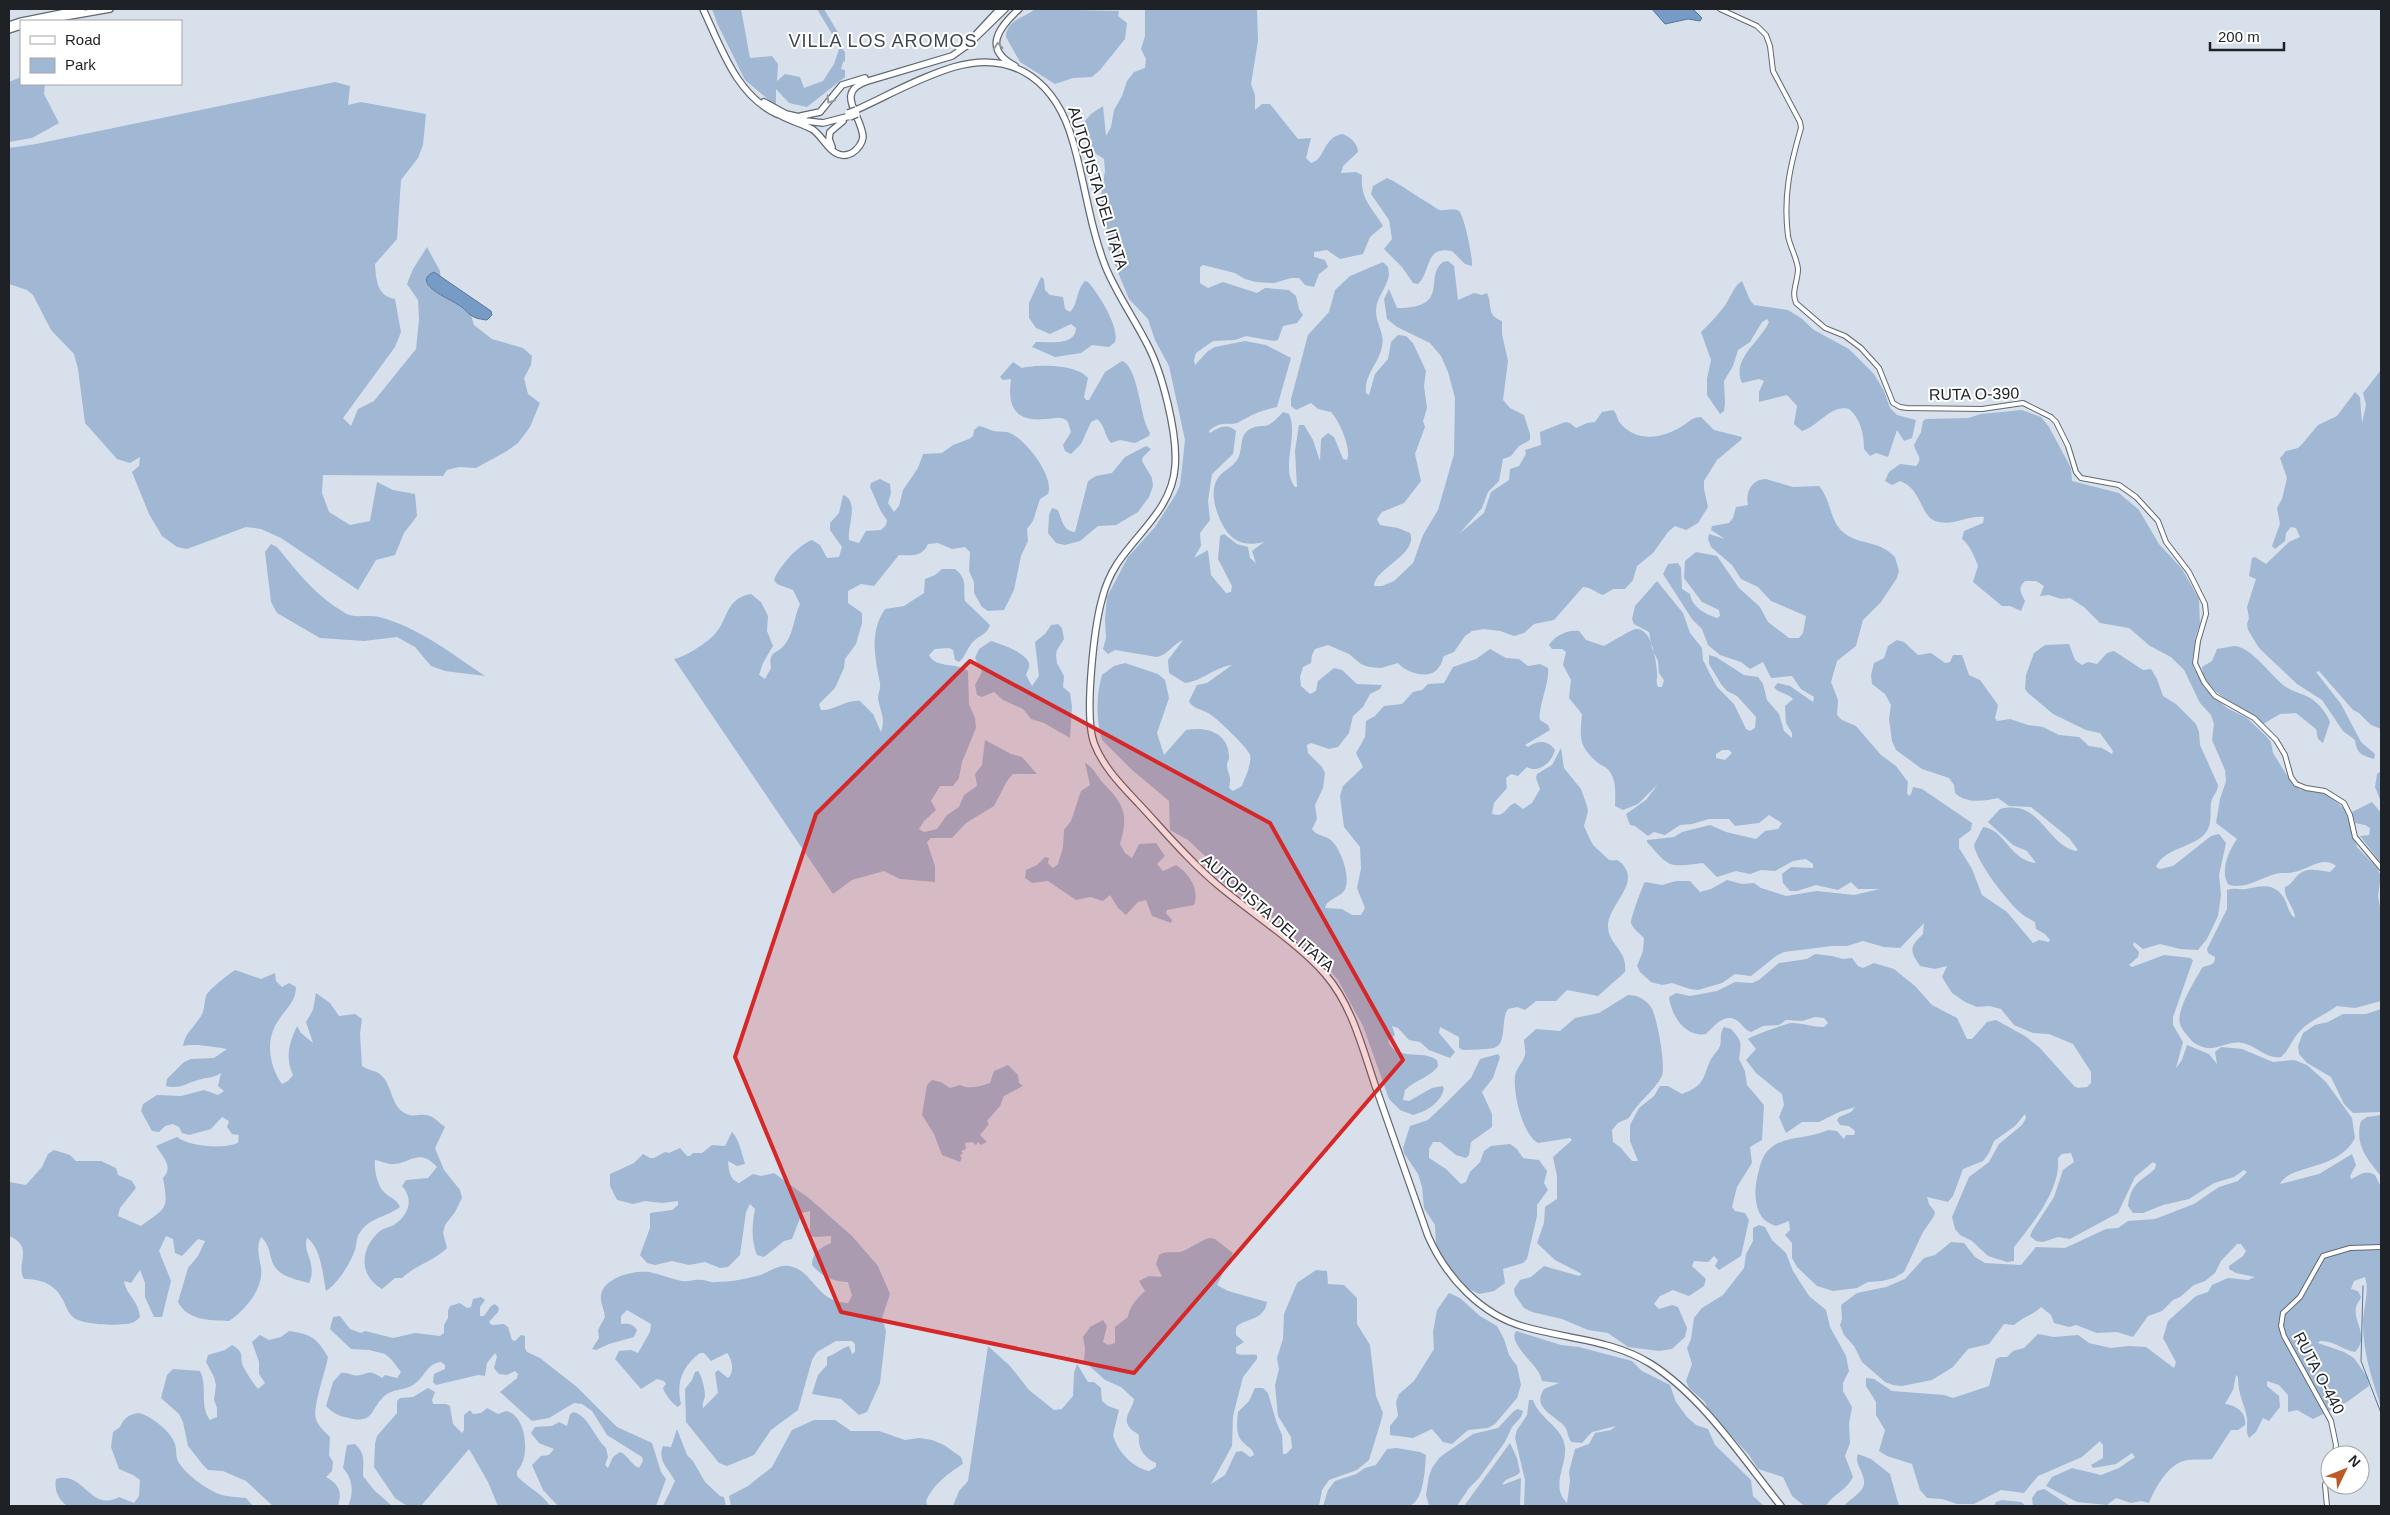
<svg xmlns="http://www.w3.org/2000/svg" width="2390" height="1515" font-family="Helvetica,sans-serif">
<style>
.green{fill:#a1b8d4;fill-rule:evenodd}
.water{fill:#769bc7;stroke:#5c7696}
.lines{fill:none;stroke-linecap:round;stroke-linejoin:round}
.stream{stroke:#5c7696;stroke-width:1}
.secondary-casing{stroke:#606872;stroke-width:6}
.primary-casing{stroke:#606872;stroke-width:7}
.highway-casing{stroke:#606872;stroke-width:8}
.secondary{stroke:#fff;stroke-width:4}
.primary{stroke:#fff;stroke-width:4.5}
.highway{stroke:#fff;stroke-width:5.5}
.highway-bridge-casing{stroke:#606872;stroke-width:8;stroke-linecap:butt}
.highway-bridge{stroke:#fff;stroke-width:5.5}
.oneway{stroke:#9a9b9d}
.marked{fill:#d62828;fill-opacity:0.2;stroke:#d62828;stroke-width:4;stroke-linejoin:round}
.labels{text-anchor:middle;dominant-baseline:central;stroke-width:4;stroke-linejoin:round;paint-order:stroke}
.street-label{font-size:16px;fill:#1e2125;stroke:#fff}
.neighbourhood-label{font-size:18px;letter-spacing:1px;fill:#3e454e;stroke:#fff}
</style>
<rect width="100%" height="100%" fill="#d7e0eb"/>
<path class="green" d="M712 9H741L750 58 772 56 778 64 777 81 785 74 800 77 804 88 823 81 834 64 840 46 845 52V61L843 62 841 69 845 70V77L807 107 789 103 776 89V106L745 80 717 23Z
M817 9H824L840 36 835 39Z
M1035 9 1119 11 1118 16 1127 23 1125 39 1100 70 1092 77 1073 78 1055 84 1020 62 1006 37C1006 20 1024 18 1035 9Z
M1145 9H1257L1258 41 1251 84 1255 95V110L1262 104H1270L1298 139 1311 138 1306 158 1311 163C1326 159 1322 138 1342 134 1350 136 1358 144 1358 152L1343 166 1341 173 1356 172 1362 175C1360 200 1372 207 1383 226L1370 237 1363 254 1340 259 1327 250 1314 252V257L1325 260 1328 267 1319 274 1314 287 1305 285 1299 278H1291L1274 283 1256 282 1245 279 1235 273 1203 265 1200 267V283L1208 288 1223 282 1257 293 1265 288 1289 290 1296 296 1299 309 1303 315 1297 323 1283 326 1278 340 1274 341 1246 336 1235 340 1213 341 1196 353 1194 360 1195 365 1208 351 1215 347 1245 341 1266 345 1291 358 1277 407C1259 411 1255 413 1239 422 1231 427 1222 419 1209 431L1210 433C1219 427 1227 423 1236 431L1233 454 1212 474 1208 501 1210 520 1200 533 1201 546 1194 558 1208 550 1211 575 1226 593 1231 592 1232 586 1218 559 1220 536 1224 534 1237 544 1248 547 1250 558 1256 563 1252 551 1264 542C1248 546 1235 544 1225 529 1217 516 1208 492 1218 478 1224 469 1235 467 1239 456 1243 446 1239 436 1250 429 1255 426 1260 426 1265 426 1273 424 1277 418 1283 412L1289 414C1299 435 1280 469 1295 487H1297L1295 451 1299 425H1304L1313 440 1320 461 1321 439 1328 433 1334 437 1343 459 1347 460C1352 449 1339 420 1331 412L1318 409 1311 403 1296 410 1291 406V399L1308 335 1329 312 1335 290 1350 276 1383 262 1388 267 1389 275C1387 288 1376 297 1376 311 1376 324 1385 333 1382 346 1379 364 1364 374 1366 393L1369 395 1375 374 1388 359 1391 342 1398 335 1406 336 1413 343 1426 371 1424 386 1427 408 1423 421 1425 427 1415 454 1421 481 1404 503 1382 512 1377 519 1380 525 1398 528 1410 533C1419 554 1374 569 1374 586H1382L1394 581 1413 563 1423 535 1438 510 1454 454 1455 398 1448 372 1441 356 1430 343 1397 327 1387 319 1384 299 1389 289 1397 308C1452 308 1423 277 1443 262L1448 261 1454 266 1458 300 1474 293 1482 295 1487 293C1493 306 1486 315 1502 321V334L1508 361 1503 400 1510 408 1524 415 1530 434V440L1519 446 1511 456 1503 459 1499 481 1488 492 1482 508 1459 534 1484 513 1491 492 1509 480 1510 469 1519 466 1526 454 1525 450 1541 445 1540 432 1565 422 1570 423 1576 428 1587 423 1595 422 1602 412 1613 410C1617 413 1617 419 1620 423 1638 444 1664 438 1684 425 1690 421 1693 417 1701 417L1714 430 1742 437 1741 440 1717 460 1704 481V489L1708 507 1698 523 1686 530 1675 526 1668 532 1653 553 1637 566 1633 580 1625 589H1613L1603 595C1596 593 1591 587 1583 587L1554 620 1534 624 1524 633 1514 636 1500 631 1484 629 1472 631 1465 636 1454 652 1444 656C1442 660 1442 664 1439 667 1431 681 1406 673 1398 663L1381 668 1369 667 1361 664 1349 654 1328 645 1315 649 1312 655 1311 663 1303 667 1300 677 1301 686 1310 694 1316 691 1318 681 1334 668 1342 670 1357 684 1382 685 1380 689 1370 694 1363 707 1353 716 1349 733 1338 747 1329 749 1311 743 1307 745 1308 753 1322 767 1325 773 1323 788 1315 805 1317 819 1312 829C1316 836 1325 835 1331 840 1341 849 1352 879 1344 891 1338 898 1326 900 1325 908L1342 909 1352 915H1361L1365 908 1357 888 1361 869 1360 847 1344 827 1340 796 1343 786 1363 767 1356 753 1365 737 1366 721 1375 716 1384 706 1402 704 1413 692 1422 690 1428 684 1444 683 1453 667 1476 659 1490 649 1506 658 1519 659 1528 666 1540 664 1548 668C1550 682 1537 710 1540 720L1548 725 1550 730 1525 745 1528 747C1538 740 1548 740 1555 750 1552 762 1539 774 1527 767L1518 776 1511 774 1506 778 1507 788 1494 803 1492 814 1499 815C1507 812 1508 805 1515 803L1523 809 1532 803 1540 789 1536 778 1537 774 1552 765 1561 748 1564 768 1581 789 1587 806 1588 811 1584 826 1587 833 1593 845 1609 860C1612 861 1614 860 1617 860 1619 861 1622 863 1623 865 1640 884 1608 905 1608 926 1608 945 1628 950 1625 972L1598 996 1567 990 1556 1001H1536L1525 1010 1517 1007 1508 1009C1500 1020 1508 1043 1494 1048 1492 1049 1467 1050 1463 1050L1459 1048V1037L1440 1027 1439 1033 1455 1052 1450 1058 1429 1050 1420 1042 1409 1040 1398 1028 1392 1026 1395 1035 1388 1041C1396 1062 1422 1049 1437 1060L1438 1066C1432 1076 1414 1081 1405 1090L1403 1100 1409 1101 1432 1088 1442 1086 1444 1088C1442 1102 1426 1112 1413 1115L1400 1110 1389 1099 1363 1026 1338 980 1318 957 1299 943 1280 923 1225 884 1220 878 1222 869 1217 863 1206 857 1188 840 1170 830 1169 801 1131 769 1102 740C1096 720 1096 695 1102 675L1114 666 1125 663 1158 674 1165 680 1169 698 1157 733 1164 755 1186 730C1207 726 1229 733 1229 757 1229 762 1227 761 1227 765 1228 777 1232 774 1229 788L1233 791 1242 786C1245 778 1252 763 1250 755 1248 748 1216 717 1208 713 1201 709 1193 709 1189 701L1197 685 1207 683 1232 665C1215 667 1202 681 1185 683L1169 673 1168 660 1183 640C1173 644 1168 655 1157 657L1115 650 1108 654 1103 649 1106 638 1105 620 1107 597 1128 557 1155 527 1176 494 1180 485 1185 440 1169 366 1155 340 1148 319 1129 299 1108 248V232L1104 222 1101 196 1105 171 1104 159 1092 151 1085 129V121L1091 114 1103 106 1106 136 1111 127 1114 110 1122 96 1127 81 1134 72 1145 68 1146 59 1141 49 1145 36Z
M21 77V84H45L44 94 59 123 32 138 9 142V82Z
M335 82 350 86 348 105 361 102 426 114 423 145 418 158 401 180 397 239 375 264C376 280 377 296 395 299L401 332 395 347 343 418 351 426 358 409 374 401 416 349 419 320 418 300 407 284 413 269 427 247 440 271 441 282 467 302 474 325 492 339 523 348 532 356 531 365 524 378 528 394 540 403 530 427 518 443 507 451 476 468 459 467 447 470 443 476 323 475 322 493 329 512 350 525 370 521 377 482 393 490 415 494 417 516 404 533 395 555 376 560 358 590 281 538 261 529 246 527 187 549 177 547 162 536 149 514 132 472 139 466 140 457 130 463 117 459 85 423 78 369 74 354 51 330 33 295 27 290 9 284V148L36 144Z
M1387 178C1403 185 1415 196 1430 204 1434 206 1436 209 1440 210 1446 211 1453 207 1459 211 1464 215 1473 258 1472 266L1465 264 1452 251C1424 245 1431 273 1418 284L1413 283 1402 267 1384 249 1392 239 1389 220 1371 194 1373 186Z
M1041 277 1044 279 1045 290 1050 295 1063 297 1065 309 1070 312C1078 305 1076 290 1085 281L1088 282C1098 293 1120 327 1115 342L1109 347 1092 345 1081 353 1055 357 1032 347 1036 342C1048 341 1075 347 1076 328L1071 324 1050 334 1036 328 1029 318V303Z
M1742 281 1750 300 1754 305 1788 310 1801 318 1814 330 1849 349 1874 374 1884 391 1890 408 1897 415 1916 420 1912 438 1904 441 1897 430 1888 457 1876 453 1870 456 1864 449C1864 435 1861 419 1849 409 1831 404 1819 426 1802 431L1794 424 1797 406 1787 395 1759 402V392L1764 381 1759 379 1742 383C1731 359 1760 342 1769 322L1767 319 1762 322 1750 342 1738 350 1733 366 1724 381 1725 403 1724 411 1720 414 1707 395V379L1711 360 1701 332C1709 324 1716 317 1723 308 1730 300 1733 286 1742 281Z
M1122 361C1139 367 1139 416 1150 433L1149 436 1135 443 1120 440 1111 443C1104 435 1105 425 1097 419L1091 422 1081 444 1071 454 1065 451 1063 445 1071 432 1068 422C1061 415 1055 419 1046 419 1015 422 1007 407 1011 379L1003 380 1000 377 1013 362 1022 368C1038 364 1077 364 1088 378L1084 397 1086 400H1089L1105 372Z
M2381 370V729L2371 725 2359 713 2353 710 2319 671 2316 672 2341 704 2361 742 2375 754 2374 759C2361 755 2357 754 2355 740L2343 731 2322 700 2297 684 2259 648 2248 630 2247 624 2249 618 2247 607 2256 579 2249 576 2252 558 2255 557 2266 564 2289 542 2300 537 2296 528 2291 527 2286 533 2285 541 2275 549 2272 546 2280 524 2277 508 2282 499 2287 478 2280 458 2286 451 2298 448 2303 443 2318 425 2337 416 2355 392 2360 397 2362 423 2366 405 2363 393Z
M2022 410 2041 417 2049 427 2071 468 2072 481 2119 493 2139 510 2159 544 2182 569 2199 599 2200 624 2196 635 2192 661 2193 667 2205 688 2227 708 2247 718 2266 736 2271 742 2273 753 2293 785 2301 790 2326 794 2345 809 2357 847 2377 868 2381 876 2378 896 2381 912V1001L2355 1008 2337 1006C2325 1015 2310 1020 2300 1031 2292 1039 2290 1049 2281 1057 2265 1059 2256 1045 2242 1043 2231 1041 2222 1047 2212 1048 2205 1049 2196 1045 2191 1040 2187 1035 2182 1030 2180 1024 2176 1010 2195 980 2202 968 2208 964 2215 967 2215 957L2208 953 2207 949 2227 909V890C2234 887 2239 890 2246 889 2261 886 2274 882 2284 898 2288 905 2288 913 2295 918 2295 907 2283 898 2285 887 2292 884 2293 880 2297 876 2307 866 2318 871 2330 872L2336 866C2324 855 2307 870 2294 872 2288 874 2281 872 2275 874 2258 879 2247 889 2229 885 2219 873 2229 850 2237 839L2216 823 2220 799 2226 781 2225 770 2212 740 2214 724 2211 715 2200 703 2184 670 2171 657 2150 646 2129 628 2100 623 2084 607 2070 598 2061 599 2049 595 2040 596 2044 586 2036 581H2025C2017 589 2021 592 2025 601L2021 611 2010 606H2002L1973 582 1978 566C1975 557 1969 544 1962 539L1964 531 1983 523 1984 517C1967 515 1953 527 1935 521 1920 515 1922 489 1900 481L1892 485 1885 481 1889 472 1900 464 1916 466C1924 457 1916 455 1914 445L1921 432 1923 421 1926 419 1968 418 1981 414Z
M979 426C985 427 989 430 994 431 999 432 1006 431 1010 433 1026 440 1055 477 1048 494L1040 499 1033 521 1027 529 1028 541 1021 556 1014 590 1004 610 988 611 982 607 974 593V582L969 571 970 552 965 547 952 549 938 543 928 544C922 558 910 555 899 555L874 586 861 584 848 591V603L862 613V623L856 644 845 659 844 668 835 688 819 704 821 710C835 711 846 699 860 701L873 714 881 732C886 719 880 711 878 698 878 693 881 689 880 683 875 658 869 633 885 609L904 606 924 593 925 579 935 575 942 569H955C968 579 963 587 965 601L990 625C987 635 979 635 973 642 967 648 966 656 959 662L955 660 953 650 949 648 935 649 929 655C936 669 957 662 968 671L969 704 975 718 976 728 962 762 959 778 953 786H940L931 801 936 810 924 821 919 829 924 832 937 829 947 815 959 807 964 795 977 786 975 774 982 765 985 740 1011 754 1022 757 1037 774H1013L1007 781 994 806 966 823 952 838H931L927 842 935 866V882L900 879 884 871 852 880 833 894 674 659C685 657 705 644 714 635 729 620 724 599 751 594L761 602 768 616 767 631 773 646 763 663 759 675 765 679 771 668C768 649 778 655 786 643 794 631 794 617 800 604L793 590 777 584 774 580C778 568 799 544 812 540L820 545 827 558 839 557 842 547 830 530V523L839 513 843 495C860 501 847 527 849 540L859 543 866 531 881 530 886 525 887 520C878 509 876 499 870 487L871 483 880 479 890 484 891 493 888 503 894 512 899 506 903 490 918 468 923 454 942 453 953 445 969 439 973 436 974 430Z
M1146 446 1151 449 1143 457 1142 461 1152 478 1153 486 1149 497 1138 512 1116 525 1098 526 1080 541 1065 545 1056 543 1048 533 1049 515 1052 508 1058 510C1062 520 1063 531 1075 532L1088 481 1096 476 1112 473 1125 457Z
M1766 479 1793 487 1819 486C1832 501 1829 521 1844 533 1861 546 1877 539 1895 557L1899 571 1897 578 1881 602 1863 620 1856 646 1837 661 1831 682 1838 700 1837 715 1842 720 1856 726 1881 755 1896 766 1908 782 1907 793 1909 796 1911 794 1913 787 1922 789 1972 823 1971 830 1959 839V848L1972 869 1982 895 2007 912 2033 943 2039 940 2049 942 2050 940 2045 934 2036 929 2035 922C2031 919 2026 918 2022 914 2008 903 1976 861 1974 845L1983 827C2005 829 2009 860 2036 863L2027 851 2013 845 1988 822 2000 809C2040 799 2045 842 2075 851L2078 850 2069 838 2031 807 2009 806 1998 798C1984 801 1966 804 1955 793L1954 785 1949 778 1922 769 1896 750 1892 741 1889 719 1891 705 1885 694 1872 684 1871 675 1874 663 1884 658 1888 646 1897 640 1904 642 1918 655 1931 653 1945 663 1950 662 1953 655H1962L1969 675 1980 680 1998 705 1995 718 1997 721 2010 719 2028 725 2043 727 2059 735 2079 737 2089 746 2102 748 2112 754 2113 751 2100 733 2086 730 2053 714 2028 693 2025 689 2026 675 2034 653 2045 645 2069 644 2075 660 2082 665 2088 662 2097 664 2107 653 2114 651 2143 670 2151 669 2157 679 2163 696 2176 704 2196 724 2199 732 2200 745 2218 785C2218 792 2212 796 2211 803 2210 812 2212 823 2207 831 2196 848 2164 847 2156 867L2160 869 2173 866 2211 836 2219 834 2226 843 2219 875 2221 895 2218 916 2207 939 2198 950 2180 949 2160 944 2143 949 2134 942 2133 945 2139 952 2138 957 2129 965 2132 967 2164 955 2190 958 2193 960 2173 1017V1025L2183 1042 2176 1068 2182 1060 2187 1045 2209 1054 2217 1064 2215 1052 2221 1047 2242 1049 2273 1062 2294 1060 2307 1065 2326 1082 2352 1118 2355 1138C2337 1172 2291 1163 2280 1184L2319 1174 2352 1154 2356 1165 2350 1176 2351 1179C2361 1175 2364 1169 2375 1175L2381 1187V1407C2372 1379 2363 1353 2363 1323 2363 1308 2370 1291 2365 1277L2354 1281 2351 1289 2358 1291 2361 1297C2360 1301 2356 1304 2356 1308 2353 1322 2370 1336 2355 1352 2343 1350 2333 1340 2320 1341L2318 1343 2344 1352 2354 1358 2368 1378 2369 1386 2347 1402 2313 1419 2297 1410 2288 1412V1395L2279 1385 2267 1381V1386L2279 1396 2280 1407 2269 1421 2263 1418 2256 1432 2249 1438C2245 1431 2248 1425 2247 1418 2244 1402 2238 1395 2238 1377L2236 1375 2233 1390 2225 1404C2236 1405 2247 1413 2245 1425L2238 1430H2231L2212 1459C2204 1460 2196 1459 2188 1460 2169 1462 2155 1488 2149 1503L2141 1501 2131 1503 2116 1498 2107 1505 2077 1502 2046 1486 2052 1477 2072 1468 2101 1475 2119 1468 2135 1457 2132 1453 2116 1464 2093 1468 2091 1465 2103 1458V1445L2100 1441 2082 1457 2038 1476 2024 1493 2001 1490 1974 1504H1957L1942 1499 1927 1498 1920 1490 1912 1464 1887 1456 1879 1451 1885 1430 1876 1415V1402L1866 1386V1378L1874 1379 1892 1391 1944 1395 1953 1398 1989 1386 1996 1359 2000 1357H2007L2013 1351 2024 1348 2038 1334 2054 1337 2078 1335 2089 1343 2111 1348 2129 1346 2146 1347 2174 1368 2176 1362 2163 1338 2168 1321 2196 1296 2208 1292 2212 1285 2228 1278 2248 1280 2255 1277 2236 1273 2229 1269V1266L2243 1256 2246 1251 2241 1244H2237L2221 1261 2215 1273 2205 1281 2194 1285 2180 1297 2173 1300 2162 1311 2148 1316 2133 1337 2117 1332 2097 1333 2076 1325 2069 1327 2054 1323 2051 1315 2041 1307C2033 1315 2023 1317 2014 1325L2004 1324 1989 1344 1968 1349 1953 1367 1932 1380 1902 1386 1893 1385 1885 1382 1862 1362 1854 1346 1844 1335 1840 1325 1842 1319 1841 1305 1857 1293 1886 1287 1905 1279 1924 1258 1935 1255 1951 1242 1964 1243 1975 1257 1985 1263 2021 1265 2036 1247 2065 1248 2106 1229 2118 1228 2128 1221 2155 1219 2194 1204 2219 1187 2238 1181 2247 1172 2244 1170 2234 1177 2214 1183 2189 1199 2163 1205 2143 1213H2133L2128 1206C2131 1183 2140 1182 2155 1169L2156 1164 2153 1162 2135 1177 2118 1213 2070 1239 2058 1237 2043 1242 2036 1241 2030 1236 2032 1231 2054 1197 2063 1170 2074 1162 2071 1153 2062 1154 2058 1158C2061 1190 2032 1224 2014 1247V1261L2007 1262 1988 1256 1972 1241 1960 1235 1955 1229 1952 1217 1969 1177 1989 1162 1999 1144 2022 1125 2026 1118 2025 1114 2015 1126 1994 1141 1989 1153 1983 1161 1963 1169 1953 1196 1948 1202 1927 1197 1929 1204 1935 1212 1934 1216 1923 1232 1904 1272 1894 1278 1882 1281 1868 1282 1857 1288 1833 1291 1817 1286 1797 1267 1792 1258V1243L1785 1235 1790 1230 1789 1221 1776 1226C1763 1222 1758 1214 1756 1201 1754 1188 1757 1178 1760 1166 1769 1132 1803 1142 1828 1130L1837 1131 1844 1139 1846 1135H1854L1855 1131 1849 1126 1840 1125 1837 1120 1839 1117 1851 1112 1855 1107 1839 1112 1819 1122H1802L1786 1133 1779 1117 1784 1105 1782 1094 1756 1073 1746 1060 1756 1049 1748 1039C1751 1036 1787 1023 1792 1023 1802 1023 1813 1027 1824 1027L1828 1023 1824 1018 1815 1017 1802 1021 1786 1020 1779 1025 1763 1026 1751 1032C1744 1030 1742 1023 1736 1020 1723 1013 1714 1027 1706 1034 1685 1038 1671 1015 1669 997L1676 993 1690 996 1717 991 1735 982 1752 983 1759 980 1779 963 1807 959 1815 954 1832 956 1843 959 1852 958 1858 966 1863 968 1874 963 1894 969 1915 986 1932 1005 1957 1018 1967 1039H1972L1987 1022 1996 1020 2025 1036 2040 1048 2074 1086 2078 1088 2087 1087 2091 1083V1072L2073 1044 2049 1034 2033 1033 2014 1025 2001 1009 1989 1006 1977 1007 1965 1002 1952 993 1942 977 1947 966 1935 969 1920 966C1908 949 1911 946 1923 934L1924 923 1900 948 1884 947 1863 941 1847 946H1832L1784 952 1776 956 1751 976 1735 974 1722 983 1698 990 1690 989 1672 983 1662 985 1651 982 1640 972 1637 966 1643 951 1644 938C1640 934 1633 929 1631 923 1630 920 1643 884 1645 882L1662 885 1676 881H1690L1700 892 1711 889 1727 880 1742 884 1754 883 1761 888 1786 896 1817 891 1854 895 1880 889H1858L1851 882 1838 890 1816 885 1797 891H1790L1783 883 1782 874 1791 867 1813 868V864L1806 859 1793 861 1775 871 1761 870 1750 874 1736 871 1717 877 1703 863C1668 867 1671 869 1647 842V840L1674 837 1682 832 1710 825 1726 832 1756 839 1765 831 1778 829 1782 823 1769 815 1759 823 1735 826 1729 819H1709L1692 824 1680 825 1665 835 1654 832 1648 836 1635 826 1630 825 1626 814 1646 800 1658 784 1638 804 1623 810 1615 806C1615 794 1617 783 1610 772 1607 767 1602 766 1598 763 1578 746 1580 738 1582 714L1569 698 1571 680 1563 665 1566 652 1562 649H1552L1549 645C1554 636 1568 629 1579 631L1586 640 1604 646C1610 643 1632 629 1636 629 1652 628 1656 660 1657 672 1658 678 1655 681 1658 687H1662L1664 680 1659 673 1658 661 1652 648 1649 632 1634 624 1632 619 1635 606 1657 581 1683 613 1690 633 1702 648 1703 660 1710 674 1717 687 1734 704 1746 729 1750 731 1755 728 1756 717 1737 696 1727 691 1721 684 1709 664V655L1716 657 1744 675 1758 677 1763 684 1767 700 1779 714 1784 731 1792 738V733L1786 723 1785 706 1793 699C1788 693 1779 694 1774 687L1778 683 1790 686 1813 702 1814 697 1801 689 1792 676 1771 678 1763 662 1750 669 1741 662 1720 655 1708 645 1702 629 1692 619 1663 574 1668 564 1678 563 1681 568 1682 589 1690 594C1692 607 1705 614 1717 618L1720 616 1719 610 1702 602 1684 578 1685 561 1696 552 1717 556 1739 588 1760 607 1768 622 1789 638H1799L1803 633 1806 616 1771 601 1758 587 1741 579 1732 565 1711 547 1708 539 1709 534 1725 539 1711 530 1712 526 1729 523 1733 518 1736 507 1748 505C1745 492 1752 479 1766 479ZM1722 750H1729L1732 753 1725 760 1716 758V754Z
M271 544 277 547C297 572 317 597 345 613 354 619 368 614 379 617 418 627 452 654 485 676L445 671 431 666 415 647 397 637 364 641 320 638 277 613 271 602 265 552Z
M1058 624 1062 628 1064 639 1057 650 1056 655 1057 663 1064 676 1063 687 1070 693 1072 707 1070 738 1044 723 1031 719 1023 709 1003 700 994 692 982 697 977 695 975 685 982 672 975 658 979 649 991 641C1001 644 1025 652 1029 663 1030 667 1027 672 1026 675L1032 686 1039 676 1035 642 1045 634 1051 625Z
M2234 646C2250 646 2270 674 2282 684 2292 693 2304 693 2313 700 2320 705 2327 714 2330 722L2323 743 2318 739 2316 729 2296 713 2280 714 2263 724C2245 705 2204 696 2202 667L2212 661 2217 649Z
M1085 763C1094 767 1097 777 1104 784 1124 804 1129 815 1120 844L1125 853 1132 858 1139 844 1156 843 1165 856 1157 864 1163 871 1176 865C1189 873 1200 890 1194 905L1167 910 1166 913 1172 920 1171 923 1152 916 1146 900 1138 902 1126 915 1118 908 1110 895 1103 901 1090 897 1076 900 1048 881 1032 883 1025 878 1026 870 1037 865 1045 857 1049 858 1048 863 1053 868 1058 864 1063 847 1064 830 1071 821 1081 791 1090 785Z
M2381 771V802L2375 787 2377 774Z
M2372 802 2381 813V863L2360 836 2369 835 2370 828 2365 825 2355 823 2352 812Z
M235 970 261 979 275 973 276 981 282 987 289 983 296 987C296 1002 286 1008 278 1021 265 1040 269 1066 282 1084L288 1081 293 1075C285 1057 289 1044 297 1026L301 1033 313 1043 306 1022 313 1010 316 993 330 1003 339 1016 355 1014 362 1019 360 1034 362 1066C368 1071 377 1070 382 1076 392 1086 391 1104 403 1112 412 1118 417 1114 425 1115 433 1115 439 1123 445 1127L435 1148 444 1170 460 1190 462 1198 455 1212 445 1225 443 1233 447 1248C434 1261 417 1264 402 1278H395L382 1289C358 1275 360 1248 380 1231 384 1228 390 1227 394 1225 409 1215 414 1199 402 1186L406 1180 428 1178 437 1167C420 1148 411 1162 395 1164 388 1165 382 1161 375 1160 374 1169 377 1184 383 1191 389 1198 396 1198 400 1207 387 1217 371 1217 361 1231 356 1237 357 1243 355 1250 350 1264 338 1283 326 1291 323 1276 321 1247 307 1238 302 1252 318 1264 309 1283 294 1279 275 1276 271 1258 269 1250 268 1243 261 1237 256 1248 259 1256 261 1267 264 1289 245 1310 229 1321 209 1320 188 1321 178 1302L188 1268 198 1256 205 1241 198 1239 182 1256 175 1253 173 1239 166 1236 159 1251 171 1281 162 1317H154L145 1297V1283L140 1270 131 1283 124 1281C126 1295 138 1299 140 1317 138 1319 136 1321 134 1322 124 1327 80 1325 73 1317 68 1313 66 1306 63 1300 55 1284 41 1279 24 1279 15 1264 35 1247 9 1236V1182L26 1185 42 1167 48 1154 54 1150 70 1155 76 1161H101L116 1168 118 1175 132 1181 136 1188 120 1208 118 1216 141 1226C166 1207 169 1211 163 1178 174 1167 163 1157 156 1146L177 1137C190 1147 223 1149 238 1143L239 1135 232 1134 227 1127 229 1121 222 1117 211 1129 189 1135 182 1133 179 1127 173 1124 165 1126 159 1132 152 1131 141 1111 143 1104 157 1095 181 1096 204 1090 218 1095 224 1091 218 1086 221 1073C214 1078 209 1077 202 1079 188 1082 180 1090 166 1086L167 1079 184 1062 191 1059 214 1058 227 1049C217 1047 193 1043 183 1046 185 1032 195 1027 201 1016 205 1009 204 1003 206 996 208 990 229 974 235 970Z
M1628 995C1638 995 1645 999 1651 1007 1657 1016 1666 1066 1662 1076 1653 1093 1638 1101 1629 1118L1618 1123 1612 1130 1613 1142 1620 1147 1632 1161H1638L1630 1141V1125L1639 1108 1654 1096 1660 1086H1668L1682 1094C1706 1085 1702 1078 1711 1059 1714 1054 1718 1051 1720 1046 1722 1039 1719 1034 1724 1027L1731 1029C1743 1042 1741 1043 1739 1059L1745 1071 1747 1085 1764 1105 1762 1140 1750 1147 1752 1163 1737 1187 1732 1207 1735 1211 1745 1213 1749 1220 1741 1256 1719 1270 1715 1266 1718 1260 1714 1256 1708 1262 1694 1261 1692 1266 1706 1279 1704 1286 1689 1296 1673 1290 1660 1296 1654 1304 1659 1309 1672 1305 1678 1307 1687 1328 1685 1337 1672 1349 1659 1351 1628 1347 1608 1333 1588 1330 1562 1319 1532 1312 1524 1308 1515 1295 1514 1289 1520 1280 1531 1277 1544 1266 1579 1276 1582 1274 1555 1260 1537 1243 1544 1223 1545 1207 1557 1199V1176L1553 1157 1572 1140 1570 1138 1538 1143C1522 1134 1513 1093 1515 1076 1516 1068 1523 1063 1525 1055 1526 1050 1524 1045 1524 1040L1536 1029 1560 1031 1575 1018 1599 1013Z
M2381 1009V1112L2353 1113 2344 1104 2331 1077 2307 1063 2299 1054 2298 1046 2303 1033 2315 1025 2328 1022 2343 1014H2366Z
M1498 1054 1500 1057 1493 1078 1482 1092 1492 1114V1127L1471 1142 1469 1155 1466 1158 1456 1155 1440 1142H1433L1429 1149V1158L1446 1169 1461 1184 1466 1182 1470 1172 1480 1162 1484 1151 1491 1146 1510 1144 1517 1149 1523 1158 1539 1160 1547 1171 1544 1183 1548 1190 1537 1205V1216L1527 1259 1523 1263 1503 1269 1505 1283 1494 1291 1479 1294 1469 1289 1445 1263 1436 1246 1435 1225 1424 1208 1422 1187 1418 1174 1404 1153 1403 1148 1410 1126 1428 1120 1447 1102 1471 1078 1480 1059Z
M1008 1065 1018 1075 1019 1083 1023 1086 1004 1096 1000 1106 987 1121 989 1124 980 1135 987 1142 981 1145 978 1142 976 1145 972 1142 965 1143 966 1149 961 1151 963 1153 960 1156 962 1158 960 1162 942 1155 934 1134 922 1115 927 1085 932 1080 941 1082 950 1088 960 1085C969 1090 981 1086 990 1083L994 1071Z
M2381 1115V1176C2368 1160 2354 1145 2361 1121L2367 1117Z
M732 1132C739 1139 742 1154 745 1164L737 1166 728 1161C729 1170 729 1179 739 1183L753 1174 761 1176 774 1173 810 1199 852 1236 878 1266 890 1294 882 1318 886 1331 880 1383 867 1412 859 1415 841 1399 812 1394 818 1375 827 1365V1357C836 1354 843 1347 849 1346L852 1354 855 1352V1344L852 1341H836L817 1352 812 1360 798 1410 771 1430 754 1455 727 1466 719 1463 686 1422 685 1389 692 1380 695 1372 698 1371C702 1376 705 1389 705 1396 704 1401 702 1403 703 1408L718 1393 715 1373 718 1370 728 1378C735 1372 732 1359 727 1353L711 1361 704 1353H700C682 1367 676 1382 681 1404L678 1407C672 1404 665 1394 663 1388L666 1384 664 1381 657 1379 641 1389C632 1379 624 1369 615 1359L619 1351 631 1350 638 1353 650 1332 651 1324 627 1310 621 1316V1324C629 1323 633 1324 637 1330L634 1337 609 1344 596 1350 592 1349 599 1338 598 1330 605 1317C604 1309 600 1302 601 1295 604 1277 634 1270 649 1272 660 1274 671 1279 682 1281 689 1282 695 1279 701 1280 706 1280 711 1283 716 1282 729 1282 745 1279 757 1276 768 1273 778 1264 789 1266 814 1270 815 1302 848 1303L852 1296 848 1282C834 1282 821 1276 812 1265 813 1251 819 1249 831 1243V1236L815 1237 808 1236 810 1228V1211L802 1213 792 1239 784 1241 764 1257 757 1255C751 1240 752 1225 755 1209L750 1204 746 1212 740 1255 728 1267 720 1268 705 1262 689 1265 672 1261 655 1265 647 1263 640 1255 650 1228V1213L672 1210 678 1205V1201L662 1203 645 1201 633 1204 617 1200 610 1186V1174L634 1163 643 1154 650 1158H654L665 1152 669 1153 680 1148 687 1156H690L693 1153H702L712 1145 725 1146Z
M1759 1225 1765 1227 1772 1240 1786 1253 1793 1271 1809 1296 1826 1310 1830 1327 1846 1356 1849 1371 1843 1383V1391L1852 1407 1849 1424 1850 1443 1845 1456 1853 1477C1847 1490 1833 1494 1826 1506L1803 1505 1792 1496 1783 1477 1758 1469 1749 1455 1709 1412 1705 1402 1689 1388 1686 1381 1692 1364 1687 1348 1691 1339 1694 1318 1702 1308 1723 1295 1744 1268 1746 1254 1753 1241V1228Z
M1209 1238 1215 1239 1233 1253 1217 1285 1228 1291 1267 1302C1264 1322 1242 1318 1236 1328V1335L1244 1342 1236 1347V1353C1242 1357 1250 1353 1257 1355V1359L1243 1377 1233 1416 1232 1446 1211 1484 1225 1475 1236 1452 1242 1451 1250 1457 1254 1455C1253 1448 1248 1448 1244 1443 1235 1436 1237 1422 1238 1412L1249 1401 1255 1388H1263L1268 1393 1276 1421 1282 1435 1283 1454H1286L1292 1448 1291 1437 1278 1416 1275 1385 1279 1369 1277 1358 1283 1339 1284 1314 1297 1283 1316 1270 1327 1271 1328 1284 1344 1285 1357 1298V1324L1370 1345 1376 1396 1383 1413 1381 1421 1369 1460 1357 1470 1329 1480 1322 1490 1319 1506H953L959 1491 968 1481 988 1346 1010 1366 1029 1390 1054 1410 1062 1409 1073 1396 1074 1373 1077 1364 1088 1382H1094L1101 1388 1102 1401 1108 1406 1119 1410 1113 1435C1117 1451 1133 1468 1149 1471L1156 1467V1463C1143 1457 1138 1448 1139 1435 1136 1432 1132 1431 1129 1427 1122 1417 1133 1409 1134 1399L1121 1387 1105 1380 1084 1361 1085 1348 1083 1337 1090 1327 1103 1320 1107 1326 1103 1342 1108 1345 1115 1343V1327L1128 1317C1129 1307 1138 1297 1145 1291L1139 1281 1149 1276 1162 1277 1156 1264 1159 1255C1166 1250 1175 1254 1183 1251 1192 1247 1200 1241 1209 1238Z
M1449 1293 1460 1298 1480 1316 1497 1326 1504 1339 1509 1355 1517 1366 1521 1385 1517 1398 1495 1424 1488 1428 1468 1430 1452 1444 1443 1442 1432 1429 1413 1438 1390 1435V1426L1398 1416 1396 1402 1399 1394 1414 1381 1434 1349 1433 1332 1437 1310Z
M481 1297 485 1300 480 1307V1316H484L491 1306 495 1304 499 1308 498 1312 489 1322 492 1325 504 1324 508 1327 512 1340 515 1341 521 1335 525 1336V1348L527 1352 540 1358 577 1387 617 1427 652 1443 661 1472 666 1479 656 1506H558L543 1490 532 1465 541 1456 549 1455 554 1449 539 1443 531 1433 535 1427 552 1426 559 1422 567 1426 570 1414 574 1412C590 1418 594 1437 606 1448L608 1457 605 1465 608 1468 613 1457 620 1452C628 1455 632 1466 639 1468L643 1461 642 1457 607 1435 592 1411 582 1404 574 1403 549 1418 532 1421 500 1392 517 1378 518 1374 515 1371 507 1375 499 1374 494 1368 497 1356 495 1353 487 1363 485 1376 478 1375 436 1385 433 1382 434 1374 445 1369V1365L441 1362C429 1363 426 1373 418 1381 408 1391 396 1388 387 1394 370 1406 376 1425 349 1418 339 1416 334 1414 326 1406L333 1382 341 1373C346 1372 348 1374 353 1375 367 1378 365 1366 382 1378L385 1375 397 1378 401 1372 391 1359 385 1354 369 1350 351 1349 330 1329 333 1317 340 1316 350 1329 361 1333 365 1331 393 1338 415 1333 440 1336 444 1333V1325L448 1318V1311L450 1306 460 1303 467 1308 471 1307 473 1299Z
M289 1331C311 1334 317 1338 328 1357 326 1370 312 1408 316 1419 318 1426 325 1432 330 1437L329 1455 333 1462 332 1471 326 1477C340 1485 342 1492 338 1506H273L246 1481 223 1471 208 1470 203 1465 188 1446 183 1422 179 1414 161 1398 167 1375 173 1369 200 1371C208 1386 199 1406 210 1420L217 1417V1408L214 1400 216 1385 214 1377 206 1362 208 1355 225 1350 232 1345C247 1354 238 1357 244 1368 248 1375 253 1383 258 1389L265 1383 259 1374V1362L252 1342 260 1335 269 1340 281 1337Z
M1516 1331 1561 1345 1579 1347 1632 1361 1642 1371 1670 1385 1676 1402 1687 1417 1696 1425 1708 1429 1715 1445 1751 1480 1753 1496 1764 1506H1524L1525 1480 1515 1438 1517 1430 1527 1415 1529 1400H1533C1540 1420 1563 1427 1565 1447 1567 1466 1550 1486 1567 1503L1570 1481 1569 1472 1575 1449 1589 1444 1595 1433 1611 1430 1616 1426 1592 1432 1582 1443 1571 1442C1568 1437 1568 1432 1565 1427 1556 1415 1531 1409 1544 1389L1559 1383 1542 1381C1541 1378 1540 1373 1537 1370 1532 1361 1508 1342 1516 1331Z
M428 1388 435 1392 432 1400 433 1404H446L450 1406 453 1424 462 1433 464 1430V1415L470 1410 473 1414 481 1413 487 1408 498 1414 506 1411C527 1415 531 1458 517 1471V1476C527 1487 542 1493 550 1506H498L488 1482 469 1449 421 1506H407L395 1498 374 1467 375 1444 377 1436 397 1413V1401L400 1398 413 1397Z
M1518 1409 1523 1411 1521 1417 1512 1427 1505 1442 1479 1478 1469 1488 1457 1506H1429L1426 1495 1429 1476 1432 1468 1440 1457 1473 1434 1498 1428 1514 1411Z
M138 1413C150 1415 171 1431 175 1444 177 1450 175 1457 179 1463 187 1475 206 1489 219 1494 227 1497 237 1497 246 1498L253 1506H67C58 1498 54 1491 56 1479 84 1470 90 1513 119 1497L134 1503 139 1496 140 1480 133 1475 119 1469 111 1447 113 1432 120 1427C124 1418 128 1415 138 1413Z
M814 1420H835L851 1431H879L905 1440 919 1438 932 1440 944 1445 961 1457 963 1464C950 1472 931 1486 926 1502L928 1506H731L729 1496 748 1486 772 1467 792 1430Z
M677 1429 687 1455 693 1461 705 1482 720 1496 724 1497 726 1506H663L675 1481C669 1469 657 1461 663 1446L671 1447Z
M1510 1443 1517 1458 1520 1472C1515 1479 1506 1476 1502 1485L1521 1478 1520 1506H1464Z
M355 1444C366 1454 363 1462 363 1476L374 1490 392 1506H348C354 1493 353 1479 343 1468L347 1445Z
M1397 1448 1420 1452 1426 1455C1425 1469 1424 1500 1410 1506H1323L1328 1490 1335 1481 1356 1474 1365 1468 1376 1465 1387 1449Z
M1858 1454 1871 1459 1890 1474 1899 1506H1844C1849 1500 1857 1496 1862 1489 1870 1477 1853 1465 1858 1454Z
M2044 1489 2046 1490 2070 1506H2033L2032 1498 2037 1491Z
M2002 1500 2021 1502 2026 1506H1994L1996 1502Z"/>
<path class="water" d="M1652 9H1693L1702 18 1700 21 1688 19 1665 24Z
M434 272 491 311 492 315 487 320C467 318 471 312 457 304 450 299 410 283 434 272Z"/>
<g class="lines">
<path class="stream" d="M2363 1286 2361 1361 2381 1413"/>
<g class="secondary-casing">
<path id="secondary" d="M1720 9 1757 26 1766 35 1770 46 1773 71 1800 122 1801 128C1790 166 1783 196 1788 236 1790 247 1797 258 1798 269 1798 281 1791 292 1796 303L1825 328 1845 336 1861 348 1879 368 1893 403 1900 407 1907 408 1982 409 2023 403 2051 417 2056 422 2068 446 2076 472 2081 478 2119 485 2136 497 2158 521 2166 542 2189 572 2205 604 2206 614 2198 641 2195 663 2204 682 2215 696 2254 718 2276 740 2285 755 2291 777 2296 784 2306 788 2325 791 2344 803 2350 815 2355 837 2381 868
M2335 1455 2336 1445 2331 1421 2284 1336 2281 1326 2283 1313 2300 1297 2323 1256 2350 1248 2381 1247
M2327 1506 2325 1485 2330 1470"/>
</g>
<g class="primary-casing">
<path id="primary" d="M973 37 999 9"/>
</g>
<g class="highway-casing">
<path id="highway" d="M703 9C721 47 736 95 777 114
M22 21 82 9
M41 21 110 9
M9 25 21 21
M9 30 21 26
M1015 66C982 49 999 27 1019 9
M764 102 786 114 804 118
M856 110C887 96 920 77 954 67 1016 49 1057 84 1073 142 1085 183 1090 228 1106 268 1117 294 1133 317 1146 342 1162 371 1178 434 1175 467 1172 508 1138 532 1117 564 1110 575 1105 587 1102 599 1094 628 1084 716 1094 743 1103 767 1122 786 1139 804 1165 832 1190 862 1219 886 1251 913 1298 943 1325 974 1352 1005 1362 1047 1375 1085 1393 1135 1410 1186 1428 1236 1446 1277 1481 1315 1525 1327 1567 1339 1613 1340 1651 1364 1703 1397 1743 1459 1781 1506
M776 113C787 120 800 123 812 129 825 137 832 163 852 153 858 149 862 144 863 137 862 115 833 92 868 81L952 56 969 44 1005 9
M801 116 820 112 842 85 865 78
M798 120 823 123 850 116
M832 147 829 139 830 132 843 121"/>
</g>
<use href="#secondary" class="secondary"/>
<use href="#primary" class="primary"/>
<use href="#highway" class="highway"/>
<g class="highway-bridge-casing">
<path id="highway-bridge" d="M848 113 856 110
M850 117 857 114"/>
</g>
<use href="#highway-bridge" class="highway-bridge"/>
</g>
<defs><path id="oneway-chevron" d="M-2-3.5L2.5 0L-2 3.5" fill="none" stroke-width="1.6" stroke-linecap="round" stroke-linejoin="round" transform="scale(1.25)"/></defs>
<g class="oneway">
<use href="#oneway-chevron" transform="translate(998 46) rotate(-97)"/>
<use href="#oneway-chevron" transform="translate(830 100) rotate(123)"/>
</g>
<path class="marked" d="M970 661 1270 823 1403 1060 1134 1373 841 1312 735 1057 816 814Z"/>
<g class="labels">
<g class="street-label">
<text transform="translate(1098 188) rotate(73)">AUTOPISTA DEL ITATA</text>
<text transform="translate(1974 394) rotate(-1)">RUTA O-390</text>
<text transform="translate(1268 913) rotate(41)">AUTOPISTA DEL ITATA</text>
<text transform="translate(2319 1373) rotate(62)">RUTA O-440</text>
</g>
<g class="neighbourhood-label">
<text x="883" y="41">VILLA LOS AROMOS</text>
</g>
</g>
<rect width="2390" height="1515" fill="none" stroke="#1e2125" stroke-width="20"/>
<rect x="20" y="20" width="162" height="65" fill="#ffffff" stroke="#a5a6a8"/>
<rect x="30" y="36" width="25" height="8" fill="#ffffff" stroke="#a5a6a8"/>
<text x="65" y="45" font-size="15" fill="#1e2125">Road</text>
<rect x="30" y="58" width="25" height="15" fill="#a1b8d4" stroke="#a5a6a8"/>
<text x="65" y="70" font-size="15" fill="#1e2125">Park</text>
<g transform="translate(2345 1470) rotate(47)"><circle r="24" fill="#ffffff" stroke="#a5a6a8"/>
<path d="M0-4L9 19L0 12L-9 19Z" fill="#be5928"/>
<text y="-8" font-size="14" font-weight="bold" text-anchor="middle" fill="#1e2125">N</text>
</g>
<path d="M2210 42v8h74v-8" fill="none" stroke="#1e2125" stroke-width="2.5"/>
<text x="2218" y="42" font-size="15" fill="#1e2125" stroke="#ffffff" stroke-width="4" paint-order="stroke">200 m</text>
</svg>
